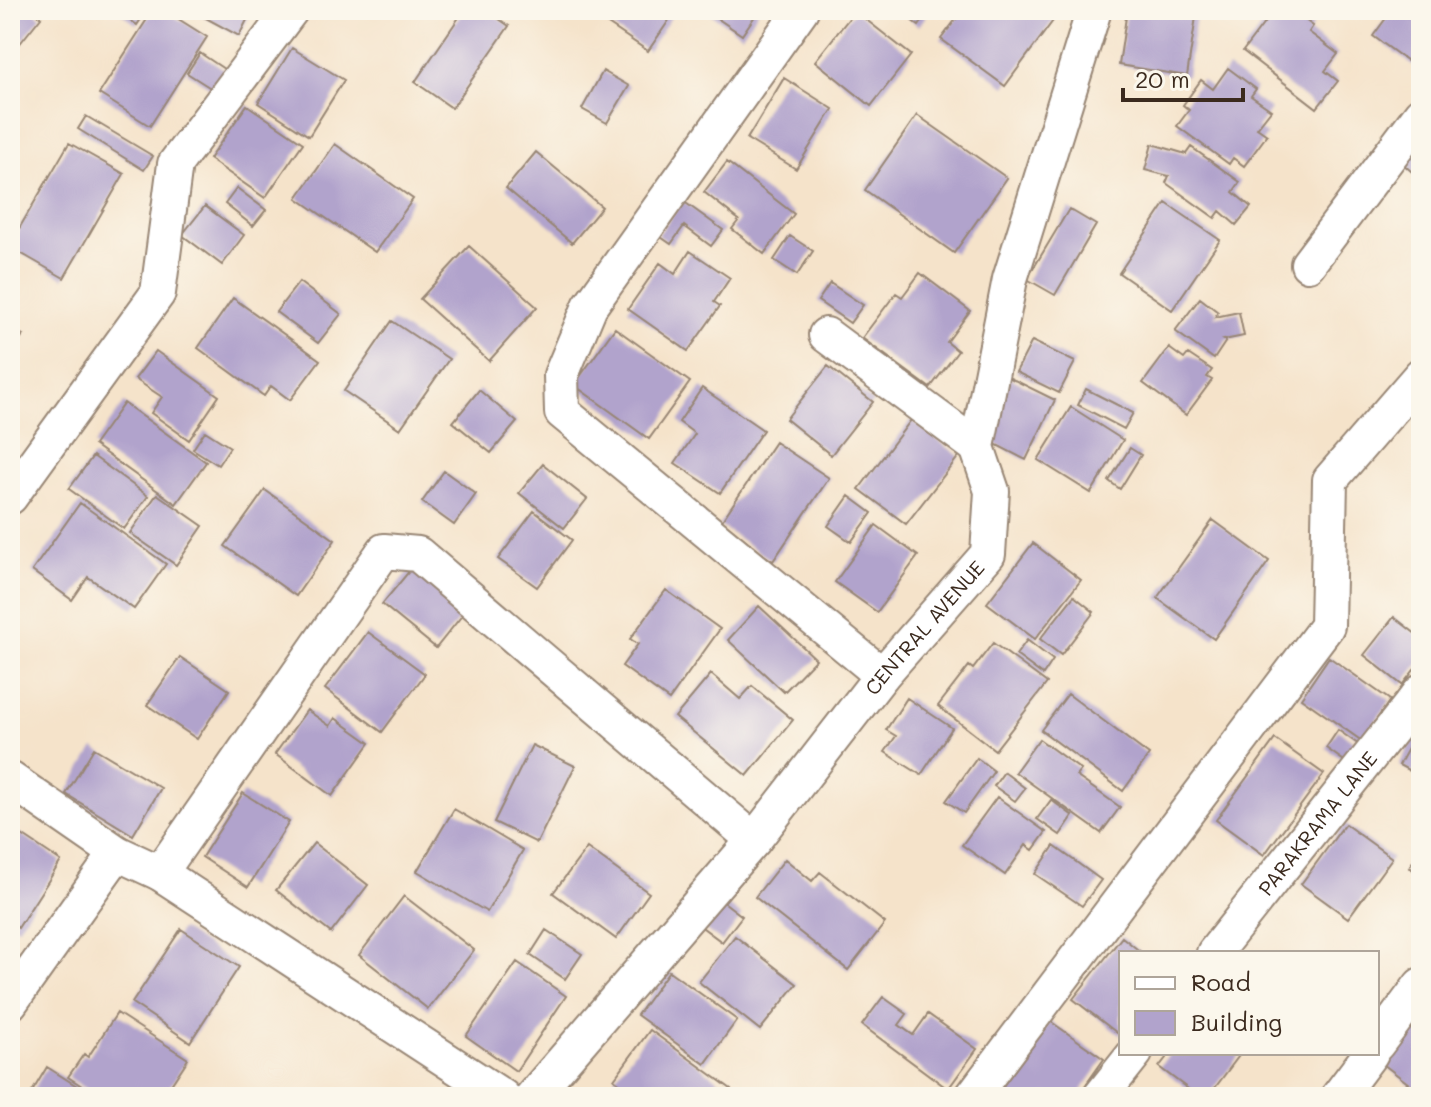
<svg xmlns="http://www.w3.org/2000/svg" width="1431" height="1107" font-family="Mali,sans-serif">
<style>
.building{fill:#b1a3cc}
.lines{fill:none;stroke-linecap:round;stroke-linejoin:round}
.minor-casing{stroke:#988674;stroke-width:38}
.minor{stroke:#fff;stroke-width:34}
.labels{text-anchor:middle;dominant-baseline:central;stroke-width:6;stroke-linejoin:round;paint-order:stroke}
.street-label{font-size:20px;fill:#3b2a1e;stroke:#fbf7ec}
</style>
<rect width="100%" height="100%" fill="#fbf7ec"/>
<filter id="ink" filterUnits="userSpaceOnUse"><feTurbulence type="fractalNoise" baseFrequency=".0125" numOctaves="2"/><feDisplacementMap in="SourceGraphic" scale="16" xChannelSelector="R" yChannelSelector="G"/><feConvolveMatrix kernelMatrix="1 2 1 2 8 2 1 2 1" color-interpolation-filters="sRGB"/></filter>
<filter id="wash" filterUnits="userSpaceOnUse"><feTurbulence type="fractalNoise" baseFrequency=".006" numOctaves="4" result="noise"/><feDisplacementMap in="SourceGraphic" scale="32" xChannelSelector="R" yChannelSelector="G"/><feGaussianBlur stdDeviation="1.8" result="paint"/><feColorMatrix in="noise" values="0 0 0 0 0 0 0 0 0 0 0 0 0 0 0 0 0 1.4 0 .05"/><feComposite in="paint" operator="in"/></filter>
<g filter="url(#wash)">
<rect width="100%" height="100%" fill="#f5e3ca"/>
<g id="blocks">
<path class="building" d="M10 10H32L41 17 10 56Z
M117 10H147L137 25Z
M153 10H164L207 37 150 126 99 94Z
M191 10H252L239 36Z
M464 10H486L509 26 452 108 415 82Z
M613 10H676L648 51 605 22Z
M705 10H759L742 35Z
M898 10H930L919 26Z
M963 10H1053L1058 14 1005 86 941 39Z
M1127 10H1197L1187 76 1119 65Z
M1274 10H1292L1313 26 1309 32 1338 54 1325 71 1338 81 1317 108 1243 51Z
M1392 10H1421V71L1373 36Z
M855 11 911 55 871 106 815 61Z
M292 48 344 80 309 136 258 103Z
M200 53 233 75 220 94 187 73Z
M1228 68 1256 89 1251 96 1271 110 1257 128 1267 135 1244 166 1233 158 1229 164 1177 126 1189 110 1183 105 1201 80 1213 89Z
M603 71 629 86 607 123 582 109Z
M784 78 833 109 796 169 747 139Z
M247 105 303 143 265 198 209 159Z
M917 115 1007 178 954 253 865 190Z
M86 116 153 156 144 170 78 129Z
M1421 140V180L1402 163Z
M69 143 124 174 64 278 10 247V244Z
M335 144 413 199 375 252 297 198Z
M1152 144 1186 154 1191 147 1240 182 1233 192 1251 207 1236 225 1220 211 1215 218 1166 183 1169 176 1145 170Z
M536 152 602 207 572 243 506 188Z
M727 162 794 214 764 254 732 229 739 220 704 192Z
M237 188 266 210 253 226 225 204Z
M683 201 723 230 711 246 684 226 671 244 658 235Z
M1166 203 1220 240 1172 310 1119 273Z
M205 206 244 235 222 265 182 235Z
M1069 209 1096 225 1055 295 1027 279Z
M790 236 813 251 797 275 774 260Z
M469 246 537 307 489 361 420 299Z
M690 251 730 278 714 302 720 306 688 351 628 309 660 263 675 274Z
M920 273 970 311 947 342 958 351 930 388 862 338 896 293 902 297Z
M299 282 341 314 318 343 276 312Z
M830 283 863 305 850 323 818 301Z
M233 298 320 360 290 400 271 386 264 396 198 348Z
M1200 298 1218 312 1215 317 1239 312 1244 336 1224 340 1226 341 1214 359 1175 331Z
M392 321 449 359 400 429 344 391Z
M10 327 23 335 10 353Z
M615 328 690 382 649 439 574 385Z
M1032 341 1075 362 1059 393 1016 372Z
M1169 348 1184 359 1188 354 1212 370 1207 377 1212 380 1186 415 1143 383Z
M156 351 219 396 189 440 151 413 162 397 135 379Z
M828 366 873 402 831 455 786 419Z
M1004 375 1055 400 1026 460 987 440Z
M702 388 763 430 720 493 675 463 695 434 679 422Z
M1086 389 1133 413 1124 429 1078 405Z
M479 390 517 422 491 453 453 422Z
M124 403 206 462 176 504 94 445Z
M1071 407 1123 440 1091 493 1038 460Z
M911 420 959 456 906 524 859 489Z
M205 431 230 447 218 465 193 449Z
M775 442 829 478 773 561 719 525Z
M1130 448 1141 455 1120 489 1109 481Z
M93 456 148 496 124 529 69 489Z
M543 464 587 499 564 528 519 493Z
M444 471 476 494 454 525 422 502Z
M265 490 335 540 296 596 225 546Z
M157 494 203 526 176 565 130 533Z
M849 496 872 513 851 542 828 526Z
M80 503 166 564 134 609 88 577 72 600 32 571Z
M534 511 572 540 537 587 498 559Z
M1213 520 1269 561 1214 639 1157 598Z
M876 525 918 556 877 612 835 582Z
M1033 543 1081 580 1035 639 987 603Z
M411 569 464 613 436 648 382 604Z
M666 590 720 629 669 700 622 666 638 644 630 639Z
M1074 596 1094 612 1061 655 1040 639Z
M759 606 816 659 784 692 728 640Z
M1394 617 1421 638V661L1402 685 1364 655Z
M368 632 425 674 382 732 325 689Z
M1027 640 1053 660 1043 675 1016 655Z
M993 643 1047 683 995 750 938 706 969 666 973 669Z
M180 657 229 690 197 739 147 705Z
M1329 657 1390 700 1362 741 1301 698Z
M711 674 740 699 752 686 793 720 747 776 675 717Z
M1068 694 1149 755 1123 791 1041 730Z
M907 698 952 728 921 775 885 752 896 736 886 730Z
M307 710 330 726 335 718 370 743 332 796 275 754Z
M1421 725V777L1399 765Z
M1338 730 1362 747 1350 765 1326 748Z
M1039 739 1081 770 1076 776 1120 807 1101 833 1015 772Z
M1275 739 1324 774 1264 855 1216 820Z
M532 745 575 766 537 843 494 822Z
M94 748 161 788 133 835 66 794Z
M977 758 994 771 964 813 946 801Z
M1004 772 1025 788 1015 801 994 786Z
M243 793 289 822 248 887 202 857Z
M997 797 1046 832 1033 850 1026 845 1005 875 962 845Z
M1051 800 1073 816 1060 835 1037 819Z
M454 809 523 850 487 912 417 871Z
M1345 824 1392 858 1348 918 1301 884Z
M10 827 61 861 18 928 10 922Z
M314 843 368 885 331 933 276 890Z
M1054 846 1101 880 1082 906 1035 874Z
M587 848 649 893 616 939 553 893Z
M1421 850V876L1409 867Z
M785 859 812 881 820 872 885 923 848 970 755 897Z
M712 893 742 916 722 942 691 919Z
M404 896 474 950 428 1009 359 955Z
M181 929 239 967 190 1042 132 1003Z
M546 930 582 954 565 979 530 955Z
M735 936 797 984 760 1030 699 982Z
M1122 937 1142 953H1121V1036L1073 999Z
M517 962 566 996 516 1071 466 1036Z
M669 971 737 1020 705 1064 637 1015Z
M883 997 907 1014 899 1025 913 1035 928 1014 977 1049 948 1089 862 1025Z
M117 1013 188 1059 163 1097H99L68 1077 84 1054 88 1057Z
M1410 1020 1421 1028V1093L1379 1061Z
M1050 1021 1104 1059 1077 1097H1003L998 1093Z
M650 1030 731 1089 726 1097H638L614 1079Z
M1170 1053H1241L1208 1097H1199L1159 1067Z
M47 1067 94 1097H29Z"/>
</g>
</g>
<g filter="url(#ink)">
<use href="#blocks" fill-opacity="0" stroke="#988674" stroke-width="2"/>
<g class="lines">
<g class="minor-casing">
<g id="minor">
<path d="M801 10 590 306 561 375 562 412 882 675"/>
<path d="M1308 264 1421 114"/>
<path d="M826 335 977 447"/>
<path d="M10 497 158 293 175 164 291 10"/>
<path d="M10 779 117 853 160 873 503 1097"/>
<path d="M160 873 384 551 418 554 754 840"/>
<path id="s1" d="M1214 953 1421 692"/>
<path d="M10 1003 117 853"/>
<path d="M1377 1044 1421 985"/>
<path id="s2" d="M532 1097 754 840 882 675 988 554 992 491 977 447 1010 279 1094 10"/>
<path d="M972 1097 1327 626 1330 480 1421 375"/>
<path d="M1100 1097 1135 1053"/>
<path d="M1338 1097 1371 1053"/>
</g>
</g>
<use href="#minor" class="minor"/>
</g>
</g>
<g class="labels">
<g class="street-label">
<text stroke="none"><textPath href="#s2" startOffset="612">CENTRAL AVENUE</textPath></text>
<text stroke="none"><textPath href="#s1" startOffset="166">PARAKRAMA LANE</textPath></text>
</g>
</g>
<rect width="1431" height="1107" fill="none" stroke="#fbf7ec" stroke-width="40"/>
<rect x="1119" y="951" width="260" height="104" fill="#fbf7ec" stroke="#aea59a" stroke-width="2"/>
<rect x="1135" y="977" width="40" height="12" fill="#ffffff" stroke="#aea59a" stroke-width="2"/>
<text x="1191" y="991" font-size="24" fill="#3b2a1e">Road</text>
<rect x="1135" y="1011" width="40" height="24" fill="#b1a3cc" stroke="#aea59a" stroke-width="2"/>
<text x="1191" y="1031" font-size="24" fill="#3b2a1e">Building</text>
<path d="M1123 88v12h120v-12" fill="none" stroke="#3b2a1e" stroke-width="4"/>
<text x="1135" y="88" font-size="24" fill="#3b2a1e" stroke="#fbf7ec" stroke-width="6" paint-order="stroke">20 m</text>
</svg>
